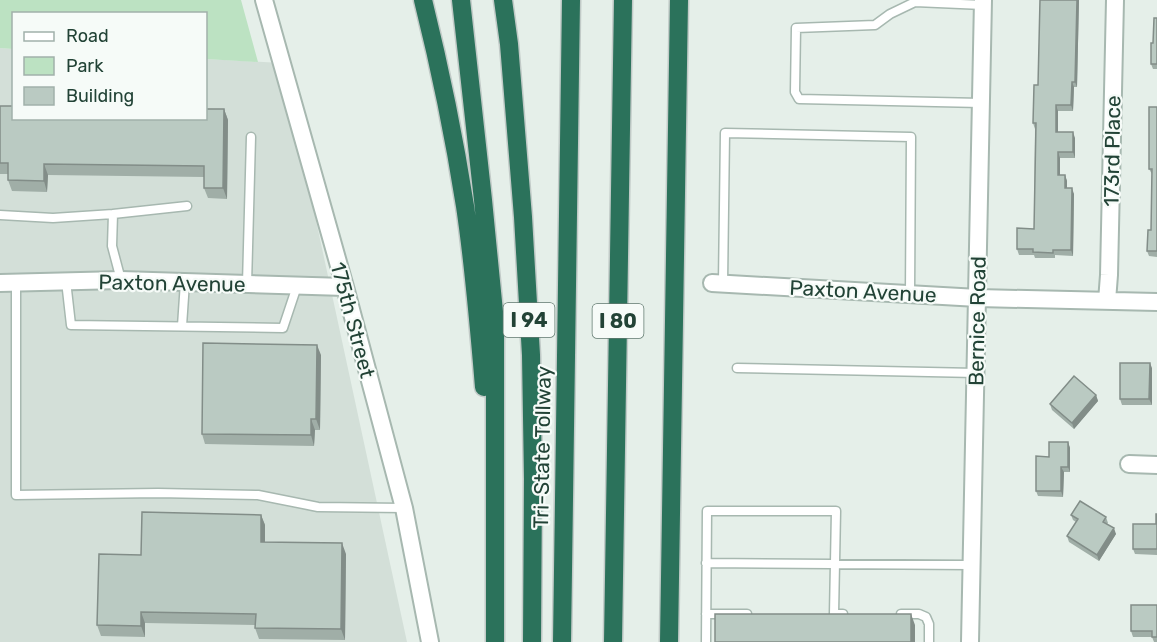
<svg xmlns="http://www.w3.org/2000/svg" width="1157" height="642" font-family="Rubik,sans-serif">
<style>
.built{fill:#d3dfd8}
.green{fill:#bce2c2}
.lines{fill:none;stroke-linecap:round;stroke-linejoin:round}
.lane-casing{stroke:#a7b8b0;stroke-width:11}
.street-casing{stroke:#a7b8b0;stroke-width:20}
.highway-casing{stroke:#c1cac7;stroke-width:21}
.lane{stroke:#fff;stroke-width:8}
.street{stroke:#fff;stroke-width:16}
.highway{stroke:#2b725b;stroke-width:18}
.wall{fill:#a0aea7}
.shaded-wall{fill:#828d88}
.building{fill:#bacac2;stroke:#828d88;stroke-width:1.5}
.labels{text-anchor:middle;dominant-baseline:central;stroke-width:4.5;stroke-linejoin:round;paint-order:stroke}
.shield{fill:#f6fbf8;stroke:#627a70;stroke-width:1.5}
.shield-label{font-size:20px;font-weight:bold;fill:#224336}
.street-label{font-size:21px;fill:#224336;stroke:#f6fbf8}
</style>
<rect width="100%" height="100%" fill="#e5efe9"/>
<path class="built" d="M0 48 13 49 14 118H206V59L282 63 407 642H0Z"/>
<path class="green" d="M0 0H241L258 62 206 59V14H14L13 49 0 48Z"/>
<g class="lines">
<g class="lane-casing">
<path id="lane" d="M981 103 799 99 795 92 796 28 875 25 890 14 915 2 983 5
M113 214 187 206
M0 215 53 218 113 214 112 246 121 280
M66 281 71 325 283 328 297 286
M16 282V495L158 493 258 495 318 507 404 508
M723 283 725 133 911 137 910 294
M247 284 251 137
M182 326 185 282
M737 368 976 373
M706 563 971 565
M706 614H747
M901 614H919L926 617 929 624V642
M706 642 707 511H836L834 614H843"/>
</g>
<g class="street-casing">
<path id="street" d="M264 0 345 287 404 508 430 642
M0 283 121 280 345 287
M712 283 978 298 1157 302
M1107 301 1109 275 1115 0
M1129 464 1157 465
M970 642 983 0"/>
</g>
<g class="highway-casing">
<path id="highway" d="M423 0C440 68 454 136 465 206 474 266 479 327 484 387
M461 0 483 200 495 322V642
M503 0 509 44 523 217 531 355 533 479 532 642
M562 642 571 0
M613 642 623 0
M669 642 679 0"/>
</g>
<use href="#lane" class="lane"/>
<use href="#street" class="street"/>
<use href="#highway" class="highway"/>
</g>
<path class="wall" d="M1079 0 1077 87H1074L1073 111H1058V132L1075 138V158H1060V175H1065L1067 181V188L1074 194 1073 256 1055 255V258H1035L1034 255H1019L1017 249 1034 229 1035 129 1033 123 1038 85Z
M1157 18V69H1153L1151 64Z
M0 106 224 109 228 120 227 199 208 198 204 188V177L48 175 47 192 12 191 8 180V174H0Z
M1157 107V257L1149 256 1147 251 1151 230 1152 174 1149 169Z
M321 355 320 430H315L314 446 205 444 202 434Z
M1152 368V405H1122L1120 399Z
M1096 395 1098 401 1074 429 1052 410 1050 404Z
M1068 442 1070 448V472H1064L1063 497 1038 496 1036 491 1049 457Z
M1157 514V555L1135 554 1133 549 1156 524Z
M261 515 265 525V542L346 554 345 640 259 639 255 628V625L145 623V637L101 636 97 625 141 555Z
M1071 515 1106 517 1108 523 1107 524 1116 534 1099 561 1069 542 1067 536 1076 522 1073 520Z
M1157 605V642H1154L1152 637H1133L1131 631Z"/>
<path class="shaded-wall" d="M1077 0H1079L1077 87 1075 82Z
M1072 82 1074 87 1073 111 1071 105Z
M1056 105 1058 111V138L1056 132Z
M224 109 228 120 227 199 223 188Z
M1073 132 1075 138V158L1073 152Z
M1058 152 1060 158V181L1058 175Z
M44 164 48 175 47 192 44 181Z
M1065 175 1067 181V194L1065 188Z
M1072 188 1074 194 1073 256 1071 250Z
M317 345 321 355 320 430 316 419Z
M1150 363 1152 368V405L1149 399Z
M1096 395 1098 401 1074 429 1072 423Z
M311 419 315 430 314 446 311 435Z
M1068 442 1070 448V472L1068 467Z
M1061 467 1064 472 1063 497 1061 491Z
M261 515 265 525V552L261 542Z
M1114 528 1116 534 1099 561 1097 555Z
M342 543 346 554 345 640 341 629Z
M141 612 145 623V637L141 626Z
M911 614 915 625V642H911Z"/>
<path class="building" d="M1040 0H1077L1075 82H1072L1071 105H1056V132H1073V152H1058V175H1065V188H1072L1071 250H1053V253L1033 252V249H1017V228L1034 229 1036 123H1033L1034 85H1038Z
M1154 18H1157V64H1151V43H1153Z
M0 106H14V118H206V109H224L223 188H204V166L44 164V181L8 180V163H0Z
M1149 107H1157V251H1147L1148 230H1151L1152 169H1149Z
M203 343 317 345 316 419H311V435L202 434Z
M1120 363H1150L1149 399H1120Z
M1074 376 1096 395 1072 423 1050 404Z
M1049 442H1068V467H1061V491H1036V456L1049 457Z
M1080 501 1106 517 1103 522 1114 528 1097 555 1067 536 1078 519 1071 515Z
M142 512 261 515V542L342 543 341 629 255 628 256 614 141 612V626L97 625 99 554 141 555Z
M1156 514H1157V549H1133V524H1156Z
M1131 605H1157V637H1152V631H1131Z
M715 614H911V642H715Z"/>
<g class="labels">
<g class="shield">
<rect x="503.5" y="303" width="51" height="34" rx="4.5"/>
<rect x="592.5" y="304" width="51" height="34" rx="4.5"/>
</g>
<g class="shield-label">
<text x="529" y="320">I 94</text>
<text x="618" y="321">I 80</text>
</g>
<g class="street-label">
<text transform="translate(1112 151) rotate(-89)">173rd Place</text>
<text transform="translate(172 283) rotate(1)">Paxton Avenue</text>
<text transform="translate(863 291) rotate(3)">Paxton Avenue</text>
<text transform="translate(353 320) rotate(75)">175th Street</text>
<text transform="translate(977 321) rotate(-89)">Bernice Road</text>
<text transform="translate(542 447) rotate(-89)">Tri-State Tollway</text>
</g>
</g>
<rect x="12" y="12" width="195" height="108" fill="#f6fbf8" stroke="#a1b1aa" stroke-width="1.5"/>
<rect x="24" y="32" width="30" height="9" fill="#ffffff" stroke="#a1b1aa" stroke-width="1.5"/>
<text x="66" y="42" font-size="18" fill="#224336">Road</text>
<rect x="24" y="57" width="30" height="18" fill="#bce2c2" stroke="#a1b1aa" stroke-width="1.5"/>
<text x="66" y="72" font-size="18" fill="#224336">Park</text>
<rect x="24" y="87" width="30" height="18" fill="#bacac2" stroke="#a1b1aa" stroke-width="1.5"/>
<text x="66" y="102" font-size="18" fill="#224336">Building</text>
</svg>
